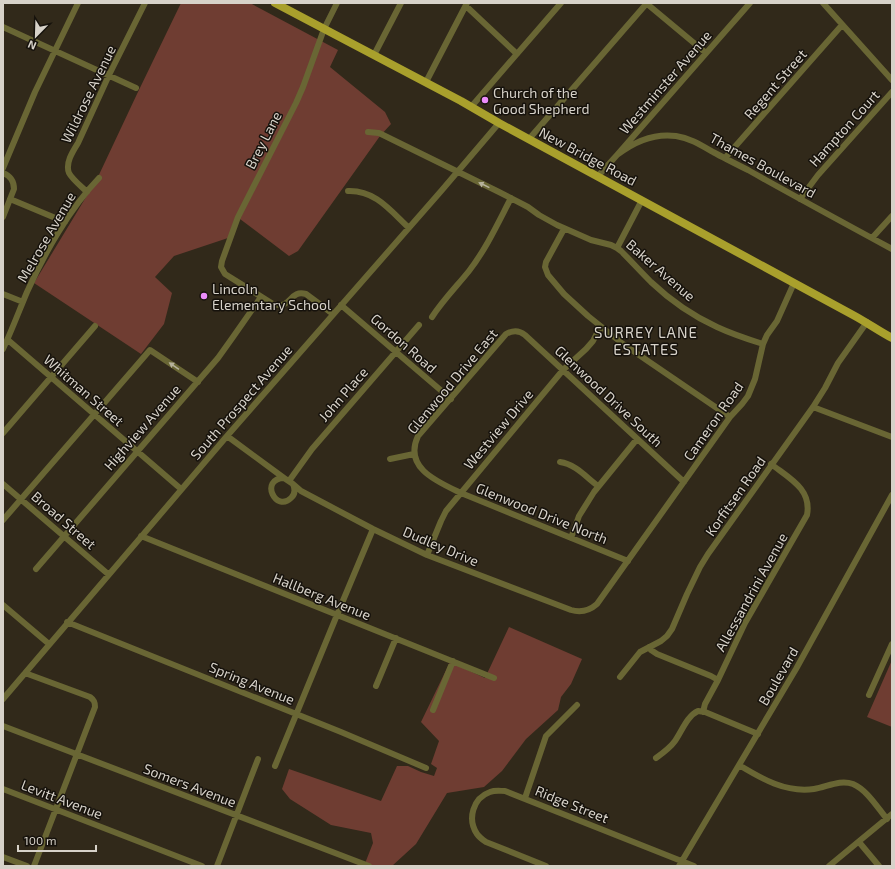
<svg xmlns="http://www.w3.org/2000/svg" width="895" height="869" font-family="'Exo 2',sans-serif">
<style>
.green{fill:#6f3d32}
.lines{fill:none;stroke-linecap:round;stroke-linejoin:round}
.minor{stroke:#696634;stroke-width:6}
.major{stroke:#a9a02c;stroke-width:8}
.oneway{fill:#b6b29c}
.poi-dot{fill:#ec8cfb;stroke:#16120c;stroke-width:1.5}
.labels{text-anchor:middle;dominant-baseline:central;stroke-width:3;stroke-linejoin:round;paint-order:stroke}
.street-label{font-size:14px;fill:#d7d2c9;stroke:#16120c}
.poi-label{font-size:14px;fill:#d7d2c9;stroke:#16120c;text-anchor:start}
.neighbourhood-label{font-size:15px;letter-spacing:1px;fill:#d7d2c9;stroke:#16120c}
</style>
<rect width="100%" height="100%" fill="#31291a"/>
<path class="green" d="M181 3H250L338 50 330 67 385 112 391 124 380 136 298 251 289 256 240 219 231 237 174 256 155 277 172 293 164 324 141 354 34 283 97 179 137 94Z
M509 627 582 659 571 684 561 697 558 710 526 739 502 771 484 787 447 793 416 844 392 866H364L373 843 371 833 331 825 290 799 282 789 289 769 381 801 397 766H408L421 772 434 776 437 768 431 764 439 741 421 722 450 662 485 678Z
M892 660V727L867 717Z"/>
<g class="lines">
<path class="minor" d="M646 3 706 53
M823 3 892 80
M466 6 517 54
M3 27 136 88
M374 55 401 3
M426 82 467 3
M471 107 561 3
M368 132 379 133 499 192 528 207 539 215 557 225 591 240 611 245 617 248 621 251C631 261 641 272 651 282 670 300 693 316 717 327 732 334 747 339 763 344
M529 139 647 3
M617 155C635 141 654 133 676 136 690 138 701 145 713 152 724 158 736 164 748 170 796 197 844 223 892 249
M725 158 842 25
M3 168 35 92 78 3
M3 173C11 176 14 181 14 189L3 217
M598 176 617 155 750 3
M348 191C375 190 390 210 408 227
M87 192C82 187 72 179 69 173 65 163 73 151 78 143L109 75 145 3
M10 199 65 222
M800 199 818 175 892 92
M564 229 546 262 545 267 548 275 564 294 588 316 623 344 730 417
M872 238 892 216
M617 248 642 200
M3 294 23 302
M341 305 451 399
M333 314 306 294C289 289 292 310 273 304L225 274 221 267 222 261 238 217 296 103 303 87 324 29 337 3
M432 317C443 300 457 286 469 271 486 249 498 223 511 198
M8 340 181 489
M3 349C12 330 19 311 27 292 44 254 70 208 99 178
M813 407 892 437
M3 433 95 326
M227 436 284 478
M390 459 414 454
M560 462C575 464 586 477 598 486
M289 481 312 449 419 325
M3 484 108 574
M293 484C295 489 296 494 291 498 276 513 259 479 284 478L293 484 301 491 373 529 427 555 571 610C581 613 589 611 597 604L730 417 742 404 748 396 755 379 763 344 767 335 777 321 794 283
M3 520 150 350 198 382
M141 536 494 678
M571 538 579 516 594 492 637 439
M427 555 441 521 446 511 563 370 586 349 593 341 600 327
M628 561 461 493C438 482 403 468 418 436L506 334C513 330 519 330 525 335L684 482
M36 569 218 358 233 337 261 297
M3 605 49 644
M67 622 341 732 426 768
M649 647 651 650 657 654 711 676 718 680
M25 673 90 697C94 700 95 702 95 707L34 866
M620 677 640 652 661 641 667 636 672 629 687 594 700 567 708 554 813 407 825 388 838 363 867 322
M376 686 396 638
M869 695 892 644
M3 699 227 436 442 190 499 123
M433 710 453 661
M703 712 705 704 718 680 745 623 807 515C812 489 789 478 771 464
M3 726 369 866
M656 758C663 753 670 748 675 741 682 731 687 716 698 711L705 712 758 734
M739 765C762 779 786 793 814 789 827 787 840 779 853 784 867 790 877 807 887 819
M275 766 337 615 373 529
M3 789 202 866
M525 798 546 736 577 705
M859 842 879 866
M3 857 27 866
M217 866 258 759
M546 866 486 842C483 840 479 837 477 834 467 819 473 798 490 792 495 790 500 791 505 791L694 866
M679 866 796 669 892 495
M829 866 892 814"/>
<path class="major" d="M275 3 461 101 499 123 853 315C866 322 879 331 892 338"/>
</g>
<defs><path id="oneway-solid" d="M-6-.8H1V-3.2L6.5 0L1 3.2V.8H-6Z"/></defs>
<g class="oneway">
<use href="#oneway-solid" transform="translate(484 185) rotate(-154)"/>
<use href="#oneway-solid" transform="translate(174 366) rotate(-146)"/>
</g>
<g class="poi-dot">
<circle cx="485" cy="100" r="4"/>
<circle cx="204" cy="296" r="4"/>
</g>
<g class="labels">
<g class="street-label">
<text transform="translate(665 82) rotate(-49)">Westminster Avenue</text>
<text transform="translate(775 84) rotate(-49)">Regent Street</text>
<text transform="translate(88 94) rotate(-64)">Wildrose Avenue</text>
<text transform="translate(844 128) rotate(-48)">Hampton Court</text>
<text transform="translate(263 140) rotate(-63)">Brey Lane</text>
<text transform="translate(588 156) rotate(28)">New Bridge Road</text>
<text transform="translate(763 165) rotate(29)">Thames Boulevard</text>
<text transform="translate(46 237) rotate(-60)">Melrose Avenue</text>
<text transform="translate(661 270) rotate(41)">Baker Avenue</text>
<text transform="translate(404 343) rotate(41)">Gordon Road</text>
<text transform="translate(452 381) rotate(-50)">Glenwood Drive East</text>
<text transform="translate(84 390) rotate(41)">Whitman Street</text>
<text transform="translate(343 394) rotate(-49)">John Place</text>
<text transform="translate(609 396) rotate(43)">Glenwood Drive South</text>
<text transform="translate(241 402) rotate(-49)">South Prospect Avenue</text>
<text transform="translate(713 421) rotate(-55)">Cameron Road</text>
<text transform="translate(142 427) rotate(-49)">Highview Avenue</text>
<text transform="translate(498 429) rotate(-50)">Westview Drive</text>
<text transform="translate(735 496) rotate(-55)">Korfitsen Road</text>
<text transform="translate(542 513) rotate(22)">Glenwood Drive North</text>
<text transform="translate(64 520) rotate(41)">Broad Street</text>
<text transform="translate(441 546) rotate(23)">Dudley Drive</text>
<text transform="translate(751 592) rotate(-61)">Allessandrini Avenue</text>
<text transform="translate(322 596) rotate(22)">Hallberg Avenue</text>
<text transform="translate(778 676) rotate(-60)">Boulevard</text>
<text transform="translate(252 683) rotate(22)">Spring Avenue</text>
<text transform="translate(190 785) rotate(21)">Somers Avenue</text>
<text transform="translate(62 799) rotate(21)">Levitt Avenue</text>
<text transform="translate(572 804) rotate(22)">Ridge Street</text>
</g>
<g class="poi-label">
<text x="493" y="92">Church of the<tspan x="493" dy="16">Good Shepherd</tspan></text>
<text x="212" y="288">Lincoln<tspan x="212" dy="16">Elementary School</tspan></text>
</g>
<g class="neighbourhood-label">
<text x="646" y="332">SURREY LANE<tspan x="646" dy="17">ESTATES</tspan></text>
</g>
</g>
<rect width="895" height="869" fill="none" stroke="#d7d2c9" stroke-width="8"/>
<g transform="translate(36 36) rotate(203)" stroke="#16120c" stroke-width="3" paint-order="stroke">
<path d="M0-3L7 15L0 10L-7 15Z" fill="#d7d2c9"/>
<text y="-6" font-size="11" font-weight="bold" text-anchor="middle" fill="#d7d2c9">N</text>
</g>
<path d="M18 845v6h78v-6" fill="none" stroke="#d7d2c9" stroke-width="2"/>
<text x="24" y="845" font-size="12" fill="#d7d2c9" stroke="#16120c" stroke-width="3" paint-order="stroke">100 m</text>
</svg>
